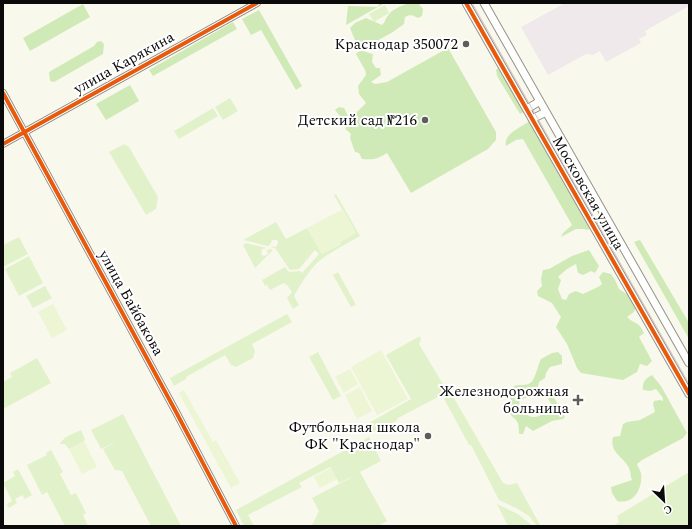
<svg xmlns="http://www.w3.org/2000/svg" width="692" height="529" font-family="Spectral,serif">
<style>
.industrial{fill:#f0e9ec}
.green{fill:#e1f2ca}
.forest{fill:#d0eab7}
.pitch{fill:#ecf5d4}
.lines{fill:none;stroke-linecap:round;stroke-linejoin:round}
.minor-casing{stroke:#92918c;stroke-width:8}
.tertiary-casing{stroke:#92918c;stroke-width:9}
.minor{stroke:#fefefc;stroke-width:5.5}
.tertiary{stroke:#fefefc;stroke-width:7}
.tram{stroke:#d8c2c1;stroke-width:1}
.cycleway-casing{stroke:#fff;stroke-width:6}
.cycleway{stroke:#e8590c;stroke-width:4}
.poi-dot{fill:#5e5d59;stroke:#fff;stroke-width:1.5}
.labels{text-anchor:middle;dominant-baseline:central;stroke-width:4;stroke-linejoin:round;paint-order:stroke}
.poi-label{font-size:15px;fill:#0a0a0a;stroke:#fff;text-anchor:end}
.street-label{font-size:15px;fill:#0a0a0a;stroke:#fff}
</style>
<rect width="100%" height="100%" fill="#f9f8ed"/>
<path class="industrial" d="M565 3H689V6L645 31 647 35 639 39 641 43 606 62 600 51 593 55 586 54 548 75 521 27Z"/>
<path class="green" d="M385 5 389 13 374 22 369 14Z
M230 98 238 111 223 120 215 107Z
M213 108 218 116 179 139 174 131Z
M124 144 129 147 158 197 156 209 146 215 109 152Z
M336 194 360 236C345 245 327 253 315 265 307 274 300 285 294 296L299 305 293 309 287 298 292 292 287 285H286L284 283 270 290 267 285 265 286 262 280 285 267 289 272 300 271 302 273 319 254 315 250 299 269 290 270 275 248 271 247 272 246 275 247 277 246 278 242 277 240H272L270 245 268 246 243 240 276 222 286 239 307 228 322 254 341 244 340 242 356 233 334 195Z
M19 237 28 254 3 267V245Z
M246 243 267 248 262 249 261 254 264 256 268 254 267 250 270 249 273 250 255 268 243 245Z
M29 256 43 283 19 296 5 269Z
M338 272 356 305 351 307 333 275Z
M45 286 52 298 33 308 26 296Z
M287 314 292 322 252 344 255 351 253 358 236 367 231 365 225 355 186 377V379L174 386 170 378Z
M420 336 421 340 419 344 449 394 451 393 503 483 509 485 517 483 540 525 537 526 529 516 518 509 499 500 471 445H469L442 395 398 418 396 421 370 434 369 423 411 399 386 355Z
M318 352 341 396 333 400 309 357Z
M37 358 51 383 3 409V382L12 377 10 373Z
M123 414 181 526H151L122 471 115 470 103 449 118 441 101 449 91 430Z
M81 430 85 440 84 441 69 449 65 444H60C64 436 73 434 81 430Z
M369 437 381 461 360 472 387 521 378 526H310L312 525 319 511 312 498 358 474 339 483 330 467 299 483 302 487 248 515 254 526H244L236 510Z
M51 450 63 472 60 474 71 495 76 493 86 513 83 515 88 526H65L47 492 42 495 27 465 47 455 46 453Z
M18 469 32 495 25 499 22 495 15 499 17 503 9 508 7 504 12 501 3 483 15 476 13 472Z
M689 472V526H613L619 522 617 516Z
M497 504 518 514 533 526H508Z"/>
<path class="forest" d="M379 3H385L346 25 348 6 378 7Z
M408 3H418L423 9 422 16 418 18C413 15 410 14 405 17L404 24 393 32 364 48 355 40 350 28 355 23 366 18 382 25C385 22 385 20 387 17 392 8 401 7 408 3Z
M83 4 90 17 30 51 23 38Z
M259 10 302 86 296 90 261 30 251 35 242 19Z
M233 22 237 29 153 76 149 70Z
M101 41 104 44 103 54 54 82 50 81 49 72 94 46 97 42Z
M448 48 496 132V140L488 149 411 193 387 153C377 159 375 160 362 159L359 153 355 152 350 138 351 134 348 131 346 130 345 122 335 110 339 107 344 108 348 116 358 111 366 103 359 94 358 86 366 75 365 70 356 54C361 48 366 53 373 54L372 62 376 68H380L381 75 371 82 375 84 387 82Z
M500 66 524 112 520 114 497 76 496 70Z
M130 85 139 101 106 120 96 104Z
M530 121 586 220 590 229 586 230 585 229H576L561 237 563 233 572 225 523 139 516 140 506 146C503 134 521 127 530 121Z
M640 240 689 323V339L634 242Z
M589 250 599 266 595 273 591 271 583 275 578 273 576 264 567 269 558 277 561 280 558 289 562 299 566 300 569 294 576 291 583 294 598 287 602 284 599 277 603 272 611 274 615 280 619 289 628 295 636 307 634 312 627 317C635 325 638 320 644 333L639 337 652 361 647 366 640 364 637 372 623 380 581 373 577 368 567 344 556 327 561 317 552 303 538 296 537 291 542 286 541 279 543 270 549 269 572 256Z
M558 352 562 356V364L550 367 546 373 545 378 539 382C536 399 530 393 519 402 520 409 527 418 535 417 539 417 549 411 553 410L552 405 548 399 552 394 565 417 563 419 552 421 533 431 526 426 523 434H519C519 417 516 423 508 411L511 401 509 396 514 386C519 384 526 386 530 383 535 381 538 365 541 359L552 353Z
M652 375 661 386 687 433 683 438 642 460 637 464C638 467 640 470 641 473 643 488 634 505 617 501L612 493 611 487 632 480C630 476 631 472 629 468 624 457 609 453 613 437L620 436 623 424 627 422 640 420 655 412 653 404 654 401 660 400 663 401V398L656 389 650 391 643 390C642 382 646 378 652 375Z"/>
<path class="pitch" d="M343 209 356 233 340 242 341 244 322 254 307 228Z
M53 304 67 330 52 338 38 312Z
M381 350 408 399 377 415 351 367Z
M350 369 358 384 344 393 335 377Z
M360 387 372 411 357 419 345 395Z
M184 390 213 442 216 440 240 483 231 488 179 393Z
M84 441 97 467 82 474 69 449Z
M330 468 337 479 320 488 314 477Z"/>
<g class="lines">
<g class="minor-casing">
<path id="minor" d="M3 93 175 410 236 526
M3 144 257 3"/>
</g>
<g class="tertiary-casing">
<path id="tertiary" d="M466 3 689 394
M484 3 689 363
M527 109 540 101
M532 119 546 112"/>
</g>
<use href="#minor" class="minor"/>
<use href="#tertiary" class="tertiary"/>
<path class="tram" d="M472 3 689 384"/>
<g class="cycleway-casing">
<path id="cycleway" d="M466 3 689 394
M3 93 175 410 236 526
M3 144 257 3"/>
</g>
<use href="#cycleway" class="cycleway"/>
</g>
<g class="poi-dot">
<circle cx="466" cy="44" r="4"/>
<circle cx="425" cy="120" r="4"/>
<path d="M576 394h4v4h4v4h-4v4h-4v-4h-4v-4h4z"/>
<circle cx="428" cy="436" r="4"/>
</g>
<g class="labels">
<g class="poi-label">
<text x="458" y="44">Краснодар 350072</text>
<text x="417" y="120">Детский сад №216</text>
<text x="569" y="391">Железнодорожная<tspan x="569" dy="17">больница</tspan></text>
<text x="420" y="427">Футбольная школа<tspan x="420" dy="17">ФК "Краснодар"</tspan></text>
</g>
<g class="street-label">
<text transform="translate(124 63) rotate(-29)">улица Карякина</text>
<text transform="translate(588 193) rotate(60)">Московская улица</text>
<text transform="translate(131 303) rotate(61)">улица Байбакова</text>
</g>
</g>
<rect width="692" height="529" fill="none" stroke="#0a0a0a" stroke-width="8"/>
<g transform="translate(664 501) rotate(155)" stroke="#ffffff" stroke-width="3" paint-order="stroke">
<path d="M0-3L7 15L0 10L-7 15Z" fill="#0a0a0a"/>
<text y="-6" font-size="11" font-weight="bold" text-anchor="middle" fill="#0a0a0a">С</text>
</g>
</svg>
